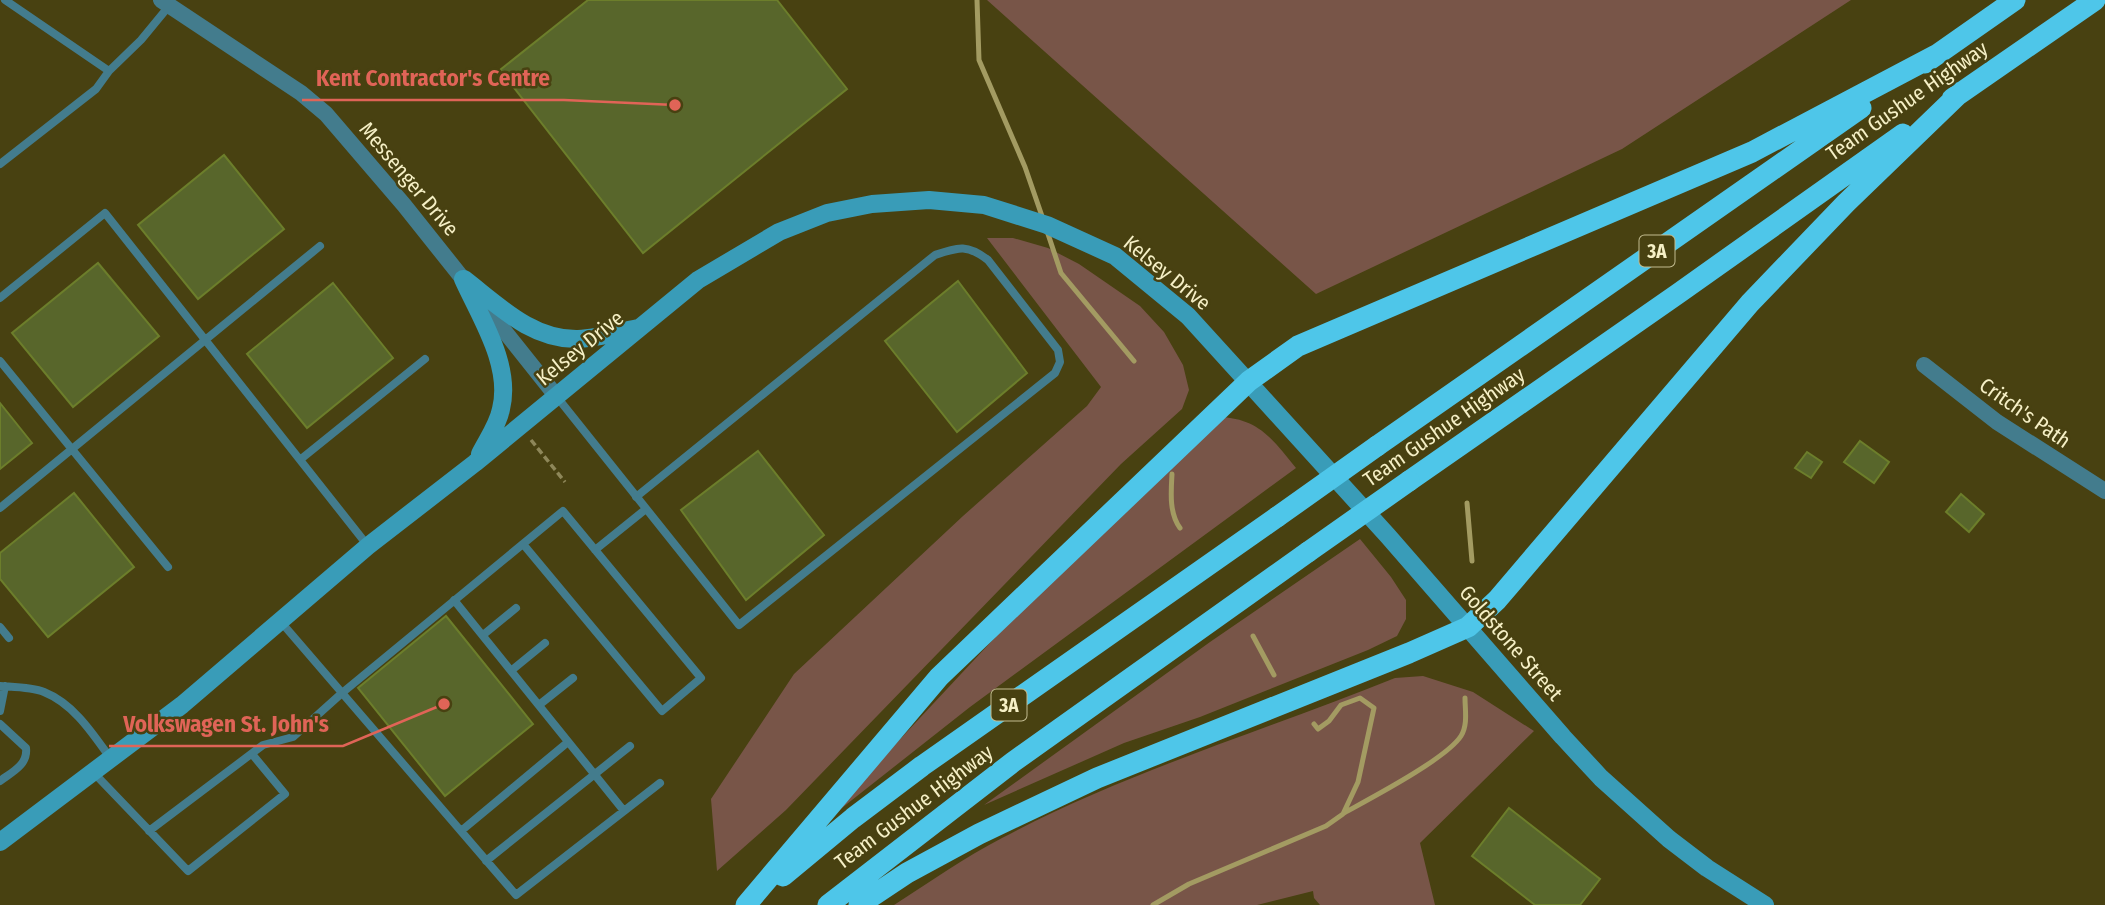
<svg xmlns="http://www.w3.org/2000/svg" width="2105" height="905" font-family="'Fira Sans Condensed',sans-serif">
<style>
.green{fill:#785548}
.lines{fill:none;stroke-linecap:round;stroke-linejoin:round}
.stream{stroke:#a39b62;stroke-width:5}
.building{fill:#58662b;stroke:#6c7e2b;stroke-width:2}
.path{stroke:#8e8759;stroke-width:3.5;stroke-dasharray:7 3.5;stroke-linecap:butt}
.lane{stroke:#437c8d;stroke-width:8}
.street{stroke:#437c8d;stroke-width:16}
.secondary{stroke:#399cb8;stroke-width:18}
.highway{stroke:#4ec6e9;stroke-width:21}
.highway-bridge{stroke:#4ec6e9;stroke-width:21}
.labels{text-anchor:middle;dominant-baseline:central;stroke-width:5;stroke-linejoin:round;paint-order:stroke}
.shield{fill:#484111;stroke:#c2bc90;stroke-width:2}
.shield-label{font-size:19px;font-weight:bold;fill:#f6f0c6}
.street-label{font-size:21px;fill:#f6f0c6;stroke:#484111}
.leader{fill:none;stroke:#e06457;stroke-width:2.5}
.callout-dot{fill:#e06457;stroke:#484111;stroke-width:2.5}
.callout-label{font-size:23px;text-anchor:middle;font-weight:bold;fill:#e06457;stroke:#484111;stroke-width:5;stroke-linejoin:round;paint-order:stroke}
</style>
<rect width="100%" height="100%" fill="#484111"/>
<path class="green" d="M987 0H1851L1622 149 1316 294Z
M987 238H1013L1048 248 1079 264 1140 306 1164 332 1183 365 1189 390 1182 409 1121 464 786 810 717 871 711 799 794 674 963 516 1087 406 1101 387Z
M1218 417C1259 418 1272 439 1296 468L970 707 819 826 1003 629Z
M1360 539 1391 577 1406 600V619L1397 636 1368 650 1200 717 1124 743 984 805 1210 642Z
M1423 676 1473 692 1534 731 1420 843 1435 905H1320L1314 898 1313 891 1257 905H894C930 882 965 857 1002 838 1128 771 1264 731 1395 678Z"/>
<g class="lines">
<path class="stream" d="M977 0 979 60 1025 167 1043 219
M1047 231 1061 273 1134 361
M1172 474C1171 492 1169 513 1180 528
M1467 503 1472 561
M1253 636 1274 675
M1344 813C1371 798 1446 759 1461 736 1468 725 1465 710 1465 698
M1153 905 1189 884 1326 826 1343 814 1358 782 1374 708 1360 698 1341 705 1329 721 1318 729 1314 724"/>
</g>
<path class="building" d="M588 0H777L847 89 643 253 500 70Z
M224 155 284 229 198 299 138 225Z
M98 263 159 336 73 407 12 333Z
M958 281 1027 373 957 432 885 341Z
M333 283 393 358 307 428 247 354Z
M0 403 32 443 0 469Z
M1860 441 1889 462 1874 483 1844 462Z
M758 451 824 535 746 600 681 510Z
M1807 452 1822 462 1811 478 1795 468Z
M74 493 134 567 48 637 0 579V553Z
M1961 494 1984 514 1969 532 1946 512Z
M446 616 533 724 445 796 358 688Z
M1509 808 1600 879 1580 905H1535L1472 856Z"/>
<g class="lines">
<path class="path" d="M531 440 565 482"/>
<path class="lane" d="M5 0 109 71 141 40 169 6
M0 164 96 89 109 71
M0 298 105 213 368 546
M0 361 168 567
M557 397 739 625 1055 373 1060 362 1058 350 988 260C967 244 959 247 935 255L636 497
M301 459 425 359
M0 508 320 246
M595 550 646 509
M454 600 624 811
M281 622 516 895 660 783
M0 627 9 638
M483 635 516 608
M512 670 545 643
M0 686C13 687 32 687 44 692 74 704 93 734 111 759
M539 705 573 678
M0 711 5 686
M0 724 26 748C28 765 12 772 0 781
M93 772 188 871 285 794 252 754
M149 831 263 745 293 737 342 693 563 511 701 678 662 711 523 544
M461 831 568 742
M486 861 630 746"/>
<path class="street" d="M161 0 301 93 326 114 404 205 557 397
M1924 365 1997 422 2105 491"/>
<path class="secondary" d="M463 279C480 317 512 365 501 409 498 425 487 440 480 454
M464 279C499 306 532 340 578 339 598 338 618 332 638 328
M0 842 182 705 368 546 475 463 698 280 779 232 827 213 872 204 929 200 984 205 1047 225 1115 256 1188 316 1388 536 1563 737 1601 778 1669 839 1707 868 1765 905"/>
<path class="highway" d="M1925 63 2015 0
M1952 99 2095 0
M1377 446 1861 108
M1409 481 1679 293 1903 134
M783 876 853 818 922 766 1277 517
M746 905 939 677 1249 381 1298 346 1752 152 1936 55
M828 905 1013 762 1308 552
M859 905 907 873 979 834 1097 778 1409 653 1468 627 1497 600 1750 303 1846 203 1961 92"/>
<path class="highway-bridge" d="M1277 517 1377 446
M1308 552 1409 481"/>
</g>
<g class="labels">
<g class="shield">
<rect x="1639.5" y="235.5" width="35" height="31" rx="5"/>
<rect x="991.5" y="689.5" width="35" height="31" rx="5"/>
</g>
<g class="shield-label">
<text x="1657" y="251">3A</text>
<text x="1009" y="705">3A</text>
</g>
<g class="street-label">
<text transform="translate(1907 101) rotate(-35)">Team Gushue Highway</text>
<text transform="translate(409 179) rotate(50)">Messenger Drive</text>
<text transform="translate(1167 273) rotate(39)">Kelsey Drive</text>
<text transform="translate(580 348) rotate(-39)">Kelsey Drive</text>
<text transform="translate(2025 413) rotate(35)">Critch's Path</text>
<text transform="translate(1444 427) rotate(-35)">Team Gushue Highway</text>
<text transform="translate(1511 643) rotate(49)">Goldstone Street</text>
<text transform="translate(914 807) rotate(-37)">Team Gushue Highway</text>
</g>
</g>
<path class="leader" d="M675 105L564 100H302M444 704L343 746H109"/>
<g class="callout-dot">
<circle cx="675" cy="105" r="7"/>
<circle cx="444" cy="704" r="7"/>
</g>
<g class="callout-label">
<text x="433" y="86">Kent Contractor's Centre</text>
<text x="226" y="732">Volkswagen St. John's</text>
</g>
</svg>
